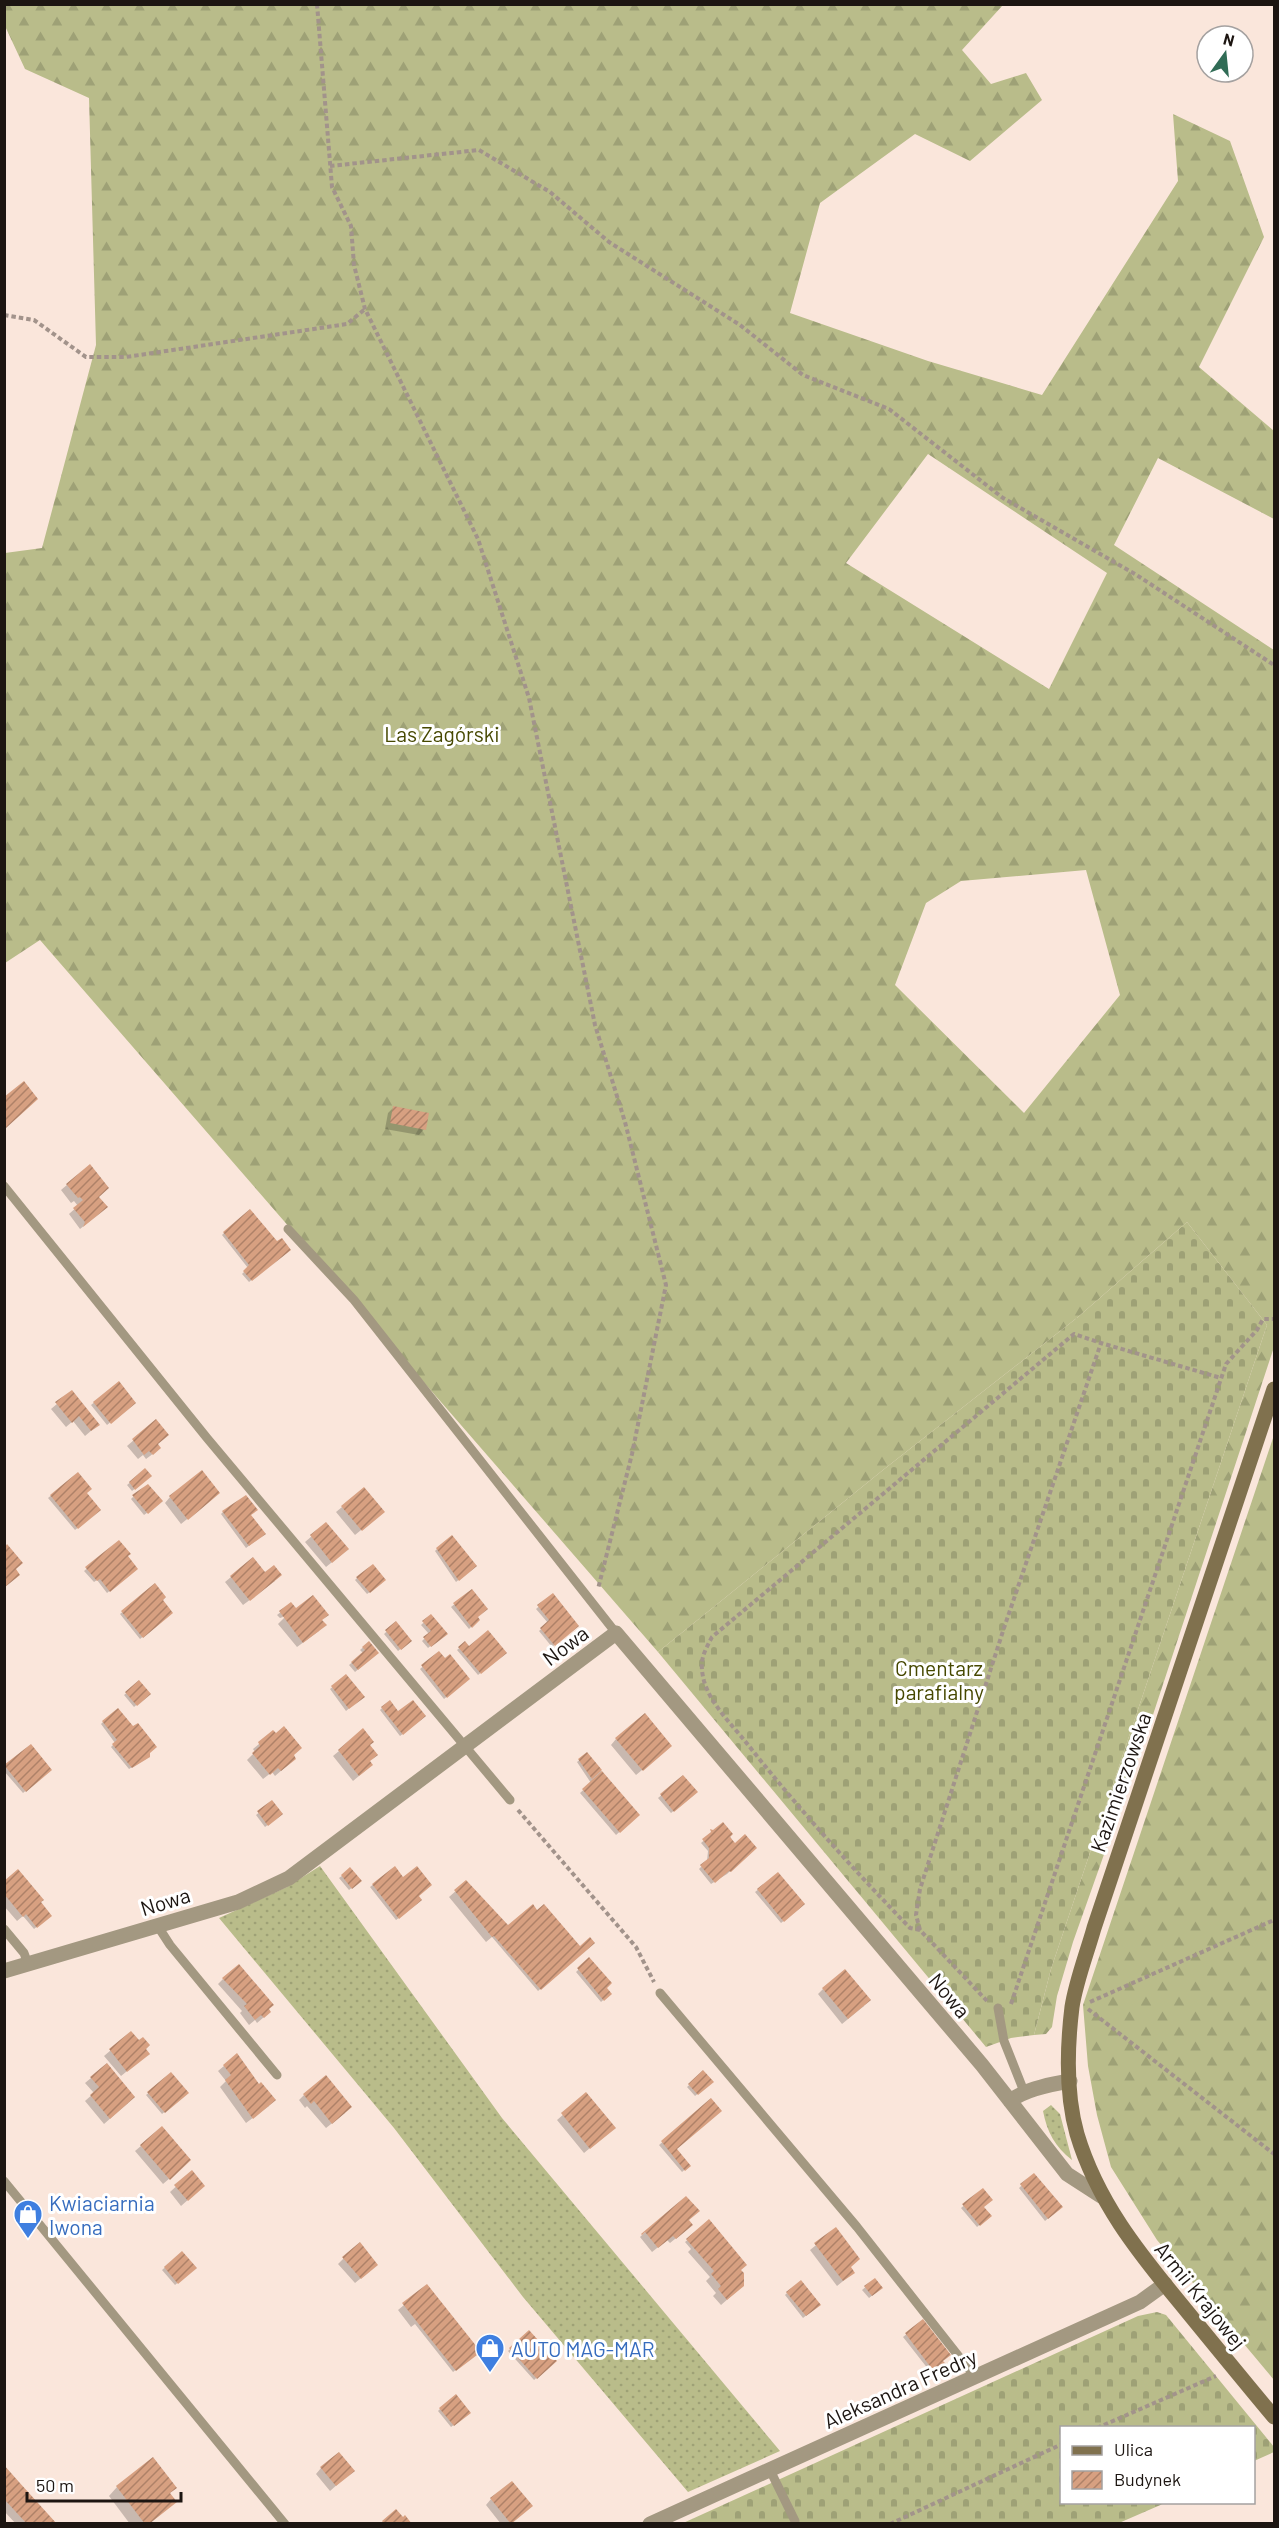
<svg xmlns="http://www.w3.org/2000/svg" width="1279" height="2528" font-family="Barlow,sans-serif">
<style>
.grass{fill:url(#grass-dots)}
.forest{fill:url(#forest-firs);fill-rule:evenodd}
.cemetery{fill:url(#cemetery-stones)}
.shadow{fill:#0003}
.building{fill:url(#building-hatch)}
.lines{fill:none;stroke-linecap:round;stroke-linejoin:round}
.path{stroke:#a2938b;stroke-width:4;stroke-dasharray:4.5 3;stroke-linecap:butt}
.lane{stroke:#a39881;stroke-width:9}
.street{stroke:#a39881;stroke-width:15}
.secondary{stroke:#80714e;stroke-width:15}
.labels{text-anchor:middle;dominant-baseline:central;stroke-width:6;stroke-linejoin:round;paint-order:stroke}
.park-label{font-size:21px;fill:#464800;stroke:#fff}
.street-label{font-size:21px;fill:#1c1511;stroke:#fff}
.shop-label{font-size:21px;fill:#366cbe;stroke:#fff;text-anchor:start}
</style>
<defs>
<pattern id="grass-dots" width="8" height="8" patternUnits="userSpaceOnUse" patternTransform="scale(1.5)"><rect width="8" height="8" fill="#b9bc8a"/><path d="M2 2h.1M6 6h.1" fill="none" stroke="#9ea176" stroke-width="1.8" stroke-linecap="round"/></pattern>
<pattern id="forest-firs" width="22" height="20" patternUnits="userSpaceOnUse" patternTransform="scale(1.5)"><rect width="22" height="20" fill="#b9bc8a"/><path d="M5 1l3.5 6h-7zM16 11l3.5 6h-7z" fill="#9ea176"/></pattern>
<pattern id="cemetery-stones" width="16" height="16" patternUnits="userSpaceOnUse" patternTransform="scale(1.5)"><rect width="16" height="16" fill="#b9bc8a"/><path d="M2 7V4a2 2 0 0 1 4 0v3zM10 15v-3a2 2 0 0 1 4 0v3z" fill="#9ea176"/></pattern>
<pattern id="building-hatch" width="6" height="6" patternUnits="userSpaceOnUse" patternTransform="scale(1.5)"><rect width="6" height="6" fill="#d7a081"/><path d="M-1 1l2-2M0 6l6-6M5 7l2-2" fill="none" stroke="#ae8168"/></pattern>
</defs>
<rect width="100%" height="100%" fill="#fae6db"/>
<path class="grass" d="M320 1866 502 2118 780 2451 688 2492 523 2297 394 2128 219 1918 287 1887Z
M1051 2105 1060 2114 1072 2160C1055 2147 1047 2132 1043 2111Z"/>
<path class="forest" d="M5 5H1003L962 50 991 84 1026 73 1042 100 970 161 915 134 820 203 790 313 928 361 1042 395 1178 181 1173 114 1230 141 1264 237 1199 367 1274 431V519L1158 458 1114 545 1274 650V1347L1147 1733 1073 1942 1057 1996 1052 2027 1046 2034 1034 2035 1051 1969 1267 1325 1187 1222 1078 1317 883 1470 658 1652 40 940 5 963V553L42 548 96 345 89 98 25 69 5 26ZM928 454 1107 573 1049 689 846 563ZM1086 870 1120 995 1024 1113 895 985 926 903 961 881Z
M1274 1435V2380L1157 2240 1111 2167 1097 2115 1088 2066 1083 2005Z"/>
<path class="cemetery" d="M1187 1222 1267 1325 1051 1969 1034 2035 1011 2038 986 2047 658 1652 883 1470 1078 1317Z
M1157 2312 1166 2315 1274 2447V2452L1254 2461V2428H1062V2502L1165 2503 1119 2523 681 2524 1138 2316Z"/>
<path class="shadow" d="M393 1108 424 1129 419 1135 385 1129 388 1113Z
M89 1166 100 1213 80 1229 69 1214 78 1206 74 1201 71 1203 61 1190Z
M224 1233 287 1252 249 1282 242 1274 248 1268 222 1235Z
M118 1383 134 1403 107 1425 91 1405Z
M71 1392 92 1430 85 1436 73 1421 66 1427 51 1409Z
M156 1421 157 1444 154 1453 146 1459 143 1455 138 1459 127 1446Z
M145 1470 150 1476 132 1491 127 1485Z
M77 1474 85 1493 99 1510 75 1530 48 1498Z
M133 1497 159 1504 144 1515 131 1499Z
M170 1497 213 1498 181 1524 165 1503Z
M342 1507 377 1517 355 1535 336 1512Z
M223 1512 249 1515 262 1536 246 1548 221 1514Z
M326 1524 342 1554 326 1567 305 1542Z
M119 1542 126 1557 136 1569 107 1593 97 1580 94 1582 84 1571Z
M7 1546 14 1570 18 1574 4 1586V1548Z
M437 1549 475 1566 456 1582 435 1551Z
M264 1574 275 1581 243 1605 225 1582 231 1577Z
M357 1578 382 1583 367 1594 355 1580Z
M155 1585 169 1615 140 1639 120 1614Z
M471 1591 478 1620 469 1629 451 1607Z
M552 1595 577 1625 552 1647 539 1631 548 1623 536 1609Z
M291 1604 295 1610 321 1621 319 1631 297 1647 278 1624 286 1616 280 1618 277 1615Z
M431 1616 446 1633 428 1648 422 1641 429 1634 421 1625Z
M396 1623 410 1641 398 1651 384 1634Z
M368 1643 377 1653 355 1672 349 1665 363 1653 360 1650Z
M465 1643 469 1648 505 1652 478 1675 457 1650Z
M439 1653 468 1679 444 1699 420 1669Z
M346 1676 360 1699 346 1711 330 1689Z
M139 1682 149 1694 134 1707 124 1695Z
M382 1708 398 1713 422 1719 400 1736 380 1710Z
M103 1722 149 1753 146 1759 129 1769 111 1747 115 1743 101 1724Z
M273 1732 292 1756 289 1764 275 1776 272 1772 263 1779 247 1760 255 1752 253 1749Z
M616 1739 665 1751 636 1775 611 1745Z
M369 1745 365 1771 353 1781 333 1756 339 1751Z
M30 1746 50 1770 23 1793 4 1771V1767Z
M587 1754 638 1815 616 1835 580 1793 591 1783 577 1762Z
M683 1777 696 1792 671 1813 658 1798Z
M272 1802 279 1816 265 1827 256 1815Z
M723 1824 735 1845 755 1848 727 1874 711 1884 699 1869 707 1861 708 1851 701 1843Z
M394 1868 417 1896 418 1903 396 1920 370 1887Z
M350 1870 360 1881 349 1890 339 1878Z
M778 1874 801 1907 781 1923 755 1892Z
M466 1882 505 1925 579 1948 593 1943 538 1991 492 1937 486 1942 449 1897Z
M4 1883 39 1902 50 1916 34 1929 23 1916 17 1921 4 1906Z
M589 1959 610 1994 601 2002 576 1972Z
M223 1979 267 2009 264 2017 257 2023 255 2020 249 2025 240 2013 242 2011 218 1984Z
M823 1989 864 2006 842 2024 818 1994Z
M131 2033 142 2059 121 2076 104 2056Z
M237 2055 269 2106 246 2123 220 2087 226 2081 218 2071Z
M703 2072 712 2082 695 2096 687 2087Z
M171 2074 187 2093 162 2114 146 2095Z
M91 2078 128 2103 104 2124 85 2101 94 2093 85 2083Z
M304 2095 345 2113 326 2128 307 2106 305 2108 299 2100Z
M586 2095 608 2133 584 2153 557 2120Z
M711 2100 675 2150 689 2166 682 2172 659 2145Z
M162 2128 184 2166 163 2184 135 2151Z
M192 2172 198 2191 181 2206 170 2192Z
M1033 2175 1061 2207 1045 2221 1019 2188Z
M983 2190 982 2207 990 2216 977 2227 961 2208Z
M688 2221 686 2230 670 2243 667 2240 652 2252 640 2237 645 2232Z
M709 2222 739 2270 737 2291 721 2305 713 2296 716 2293 706 2281 710 2277 688 2252 691 2249 685 2242Z
M836 2229 853 2273 837 2286 810 2250Z
M182 2253 195 2268 175 2285 162 2270Z
M344 2258 371 2270 355 2283 338 2264Z
M874 2280 878 2291 869 2298 862 2290Z
M427 2286 477 2354 453 2372 415 2324 411 2327 398 2310Z
M787 2293 817 2307 803 2318 785 2295Z
M923 2321 941 2361 942 2366 932 2374 903 2337Z
M529 2332 555 2361 534 2380 508 2351Z
M440 2409 467 2415 451 2427 438 2411Z
M4 2467 55 2524H16L4 2511Z
M321 2468 347 2476 330 2491 316 2474Z
M117 2487 169 2494 175 2502 149 2524H130L109 2496Z
M491 2499 525 2511 510 2524H501L486 2505Z"/>
<path class="building" d="M24 1081 38 1099 6 1128 4 1097Z
M393 1106 429 1113 426 1130 390 1123Z
M90 1164 109 1188 99 1197 108 1207 83 1227 85 1222 73 1208 83 1200 80 1197 78 1198 66 1184Z
M250 1209 277 1241 282 1238 291 1250 252 1281 243 1271 249 1265 223 1232Z
M119 1381 136 1403 111 1424 93 1402Z
M72 1390 100 1425 91 1431 79 1416 72 1423 55 1402Z
M156 1419 169 1435 158 1444 161 1448 153 1455 149 1451 144 1455 132 1439Z
M145 1468 152 1476 135 1490 129 1482Z
M202 1470 220 1493 188 1520 169 1496Z
M78 1472 92 1489 87 1493 101 1510 78 1529 50 1495Z
M148 1484 163 1501 148 1514 132 1495Z
M364 1487 385 1512 362 1531 341 1506Z
M246 1495 258 1510 251 1515 266 1534 249 1546 222 1511Z
M326 1522 349 1549 332 1563 310 1535Z
M452 1535 477 1566 459 1581 436 1548Z
M119 1540 131 1554 128 1556 138 1569 110 1592 100 1579 97 1581 85 1567Z
M7 1544 23 1563 16 1569 20 1575 5 1587V1547Z
M253 1557 265 1572 274 1565 282 1575 250 1601 230 1576Z
M373 1564 386 1580 370 1593 356 1577Z
M155 1583 166 1597 163 1600 173 1613 143 1638 121 1611Z
M472 1589 488 1609 478 1617 480 1620 472 1628 453 1603Z
M553 1593 579 1626 555 1646 540 1628 549 1620 537 1605Z
M313 1595 329 1615 322 1620 327 1625 303 1643 279 1611 291 1602 296 1608Z
M431 1614 448 1634 431 1647 423 1637 431 1631 422 1621Z
M396 1621 412 1641 401 1650 385 1630Z
M488 1630 507 1653 481 1674 458 1647 465 1641 469 1646Z
M369 1641 379 1653 358 1670 351 1662 365 1650 362 1647Z
M439 1651 445 1658 450 1654 470 1679 447 1698 421 1665Z
M346 1674 365 1697 349 1709 331 1686Z
M139 1680 151 1694 137 1706 125 1692Z
M390 1700 398 1711 413 1700 426 1716 403 1735 381 1707Z
M118 1708 133 1726 138 1723 157 1747 150 1753V1757L132 1768 112 1744 117 1740 102 1721Z
M645 1713 672 1746 643 1771 615 1738Z
M284 1726 302 1748 294 1755 296 1759 281 1771 278 1768 270 1775 252 1753 260 1746 258 1742 273 1730 276 1733Z
M363 1728 374 1742 370 1745 378 1755 370 1761 373 1765 359 1776 338 1750Z
M31 1744 52 1770 26 1792 4 1765Z
M587 1752 602 1770 592 1779 578 1759Z
M602 1771 640 1815 620 1833 582 1789Z
M683 1775 698 1792 674 1812 660 1794Z
M272 1800 283 1814 268 1826 257 1811Z
M723 1822 733 1834 730 1837 735 1843 745 1834 757 1848 731 1872 729 1871 715 1883 700 1865 709 1858V1848L702 1839 711 1832 710 1829 713 1830Z
M395 1866 403 1877 417 1866 432 1885 419 1896 422 1900 399 1919 372 1884Z
M350 1867 362 1881 352 1889 341 1875Z
M18 1869 44 1900 41 1902 52 1916 37 1928 26 1914 23 1917 4 1894V1881Z
M778 1872 805 1904 784 1922 757 1889Z
M466 1880 508 1925 533 1904 537 1910 544 1904 580 1946 590 1937 595 1943 541 1990 494 1936 492 1937 454 1890Z
M589 1957 612 1983 607 1988 612 1994 604 2001 577 1968Z
M239 1964 274 2005 269 2009 271 2012 264 2018 261 2015 255 2020 244 2006 247 2004 222 1978Z
M845 1969 871 2000 848 2019 822 1988Z
M131 2031 139 2040 143 2037 150 2045 146 2049 150 2054 127 2072 109 2049Z
M237 2053 259 2084 261 2082 276 2100 253 2119 225 2080 231 2075 223 2065Z
M107 2063 135 2097 110 2119 90 2095 99 2087 90 2077Z
M703 2070 714 2082 698 2095 688 2084Z
M171 2072 189 2093 165 2113 147 2092Z
M326 2075 352 2107 332 2124 314 2101 311 2104 303 2094Z
M586 2092 616 2128 590 2149 561 2113Z
M711 2098 722 2111 677 2149 691 2166 685 2171 661 2141Z
M162 2126 191 2160 170 2180 140 2145Z
M192 2170 205 2186 188 2201 174 2185Z
M1034 2173 1063 2207 1048 2219 1020 2184Z
M983 2188 993 2200 984 2207 992 2216 980 2226 962 2204Z
M686 2196 700 2211 689 2220 693 2225 676 2239 673 2236 658 2248 645 2232 642 2235 641 2234Z
M709 2219 747 2265 741 2270 744 2273V2286L727 2300 718 2289 721 2286 711 2274 714 2271 686 2239Z
M836 2227 860 2259 851 2267 855 2273 843 2281 814 2243Z
M360 2242 378 2265 361 2279 342 2257Z
M182 2251 197 2268 178 2284 164 2267Z
M875 2278 883 2288 872 2296 864 2286Z
M801 2280 821 2305 806 2316 786 2292Z
M427 2284 481 2352 456 2371 402 2303Z
M923 2319 951 2355 943 2361 946 2364 935 2373 905 2333Z
M529 2330 557 2361 537 2379 509 2348Z
M456 2394 471 2413 454 2426 439 2408Z
M339 2452 355 2471 336 2486 320 2467Z
M153 2457 177 2488 170 2493 177 2502 149 2524H145L116 2486Z
M4 2465 19 2482 57 2524H27L4 2499Z
M512 2481 533 2506 511 2524 490 2498Z
M396 2509 403 2517 405 2515 412 2524H384L382 2521Z"/>
<g class="lines">
<path class="path" d="M317 4 332 187 351 226 354 265 365 309 478 539 529 698 595 1025 625 1122 666 1285 632 1454 598 1589
M330 166 479 150 550 192 609 242 740 325 803 375 889 409 1003 498 1135 574 1274 665
M4 315 34 320 86 357H126L347 324 365 309
M518 1810 636 1947 654 1982
M920 1930 910 1928C851 1867 798 1808 745 1741 731 1724 710 1703 704 1681 699 1661 703 1654 712 1637L1074 1334 1101 1343
M987 2001 920 1930 916 1915 920 1889 1004 1628 1101 1343 1221 1378
M1090 2002 1274 1920
M1011 2004 1226 1364 1257 1330 1263 1319H1274
M1088 2009 1274 2154
M1097 2428 1216 2376
M890 2524 1062 2444"/>
<path class="lane" d="M4 1186 207 1438 510 1800
M288 1229 354 1300 616 1633
M157 1925 170 1945 277 2075
M4 1929 24 1953 28 1964
M660 1993 857 2227 975 2377
M998 2008 1004 2041 1025 2094
M4 2181 285 2524
M770 2470 795 2521"/>
<path class="street" d="M4 1971 238 1902 289 1878 616 1633 982 2065 1067 2174 1101 2196
M1010 2101C1025 2089 1051 2084 1070 2081
M650 2524 1140 2302 1165 2284"/>
<path class="secondary" d="M1274 1389 1094 1928C1087 1953 1076 1981 1072 2007 1067 2048 1066 2095 1077 2134 1097 2201 1138 2252 1181 2304 1212 2342 1243 2380 1274 2417"/>
</g>
<defs>
<g id="shop-pin" transform="scale(1.5)"><path d="M0 17L-7.5 6A9.5 9.5 0 1 1 7.5 6Z" fill="#3f7fe0" stroke="#fff"/><path d="M-5-2.5h2.3a2.7 3.5 0 0 1 5.4 0H5L5.5 6h-11ZM-1.5-2.5h3a1.5 2.3 0 0 0-3 0Z" fill="#fff"/></g>
</defs>
<g fill-rule="evenodd">
<use href="#shop-pin" x="28" y="2214"/>
<use href="#shop-pin" x="490" y="2348"/>
</g>
<g class="labels">
<g class="park-label">
<text x="442" y="733">Las Zagórski</text>
<text x="939" y="1667">Cmentarz<tspan x="939" dy="24">parafialny</tspan></text>
</g>
<g class="street-label">
<text transform="translate(565 1645) rotate(-37)">Nowa</text>
<text transform="translate(1120 1782) rotate(-71)">Kazimierzowska</text>
<text transform="translate(165 1901) rotate(-17)">Nowa</text>
<text transform="translate(950 1995) rotate(50)">Nowa</text>
<text transform="translate(1201 2295) rotate(51)">Armii Krajowej</text>
<text transform="translate(900 2388) rotate(-24)">Aleksandra Fredry</text>
</g>
<g class="shop-label">
<text x="49" y="2202">Kwiaciarnia<tspan x="49" dy="24">Iwona</tspan></text>
<text x="511" y="2348">AUTO MAG-MAR</text>
</g>
</g>
<rect width="1279" height="2528" fill="none" stroke="#1c1511" stroke-width="12"/>
<rect x="1060" y="2426" width="195" height="78" fill="#ffffff" stroke="#a4a1a0" stroke-width="1.5"/>
<rect x="1072" y="2446" width="30" height="9" fill="#80714e" stroke="#a4a1a0" stroke-width="1.5"/>
<text x="1114" y="2456" font-size="18" fill="#1c1511">Ulica</text>
<rect x="1072" y="2471" width="30" height="18" fill="url(#building-hatch)" stroke="#a4a1a0" stroke-width="1.5"/>
<text x="1114" y="2486" font-size="18" fill="#1c1511">Budynek</text>
<g transform="translate(1225 54) rotate(15)"><circle r="28" fill="#ffffff" stroke="#a4a1a0" stroke-width="1.5"/>
<path d="M0-4.5L10 22L0 15L-10 22Z" fill="#306c56"/>
<text y="-9" font-size="16" font-weight="bold" text-anchor="middle" fill="#1c1511">N</text>
</g>
<path d="M27 2492v9h154v-9" fill="none" stroke="#1c1511" stroke-width="3"/>
<text x="36" y="2492" font-size="18" fill="#1c1511" stroke="#ffffff" stroke-width="4.5" paint-order="stroke">50 m</text>
</svg>
